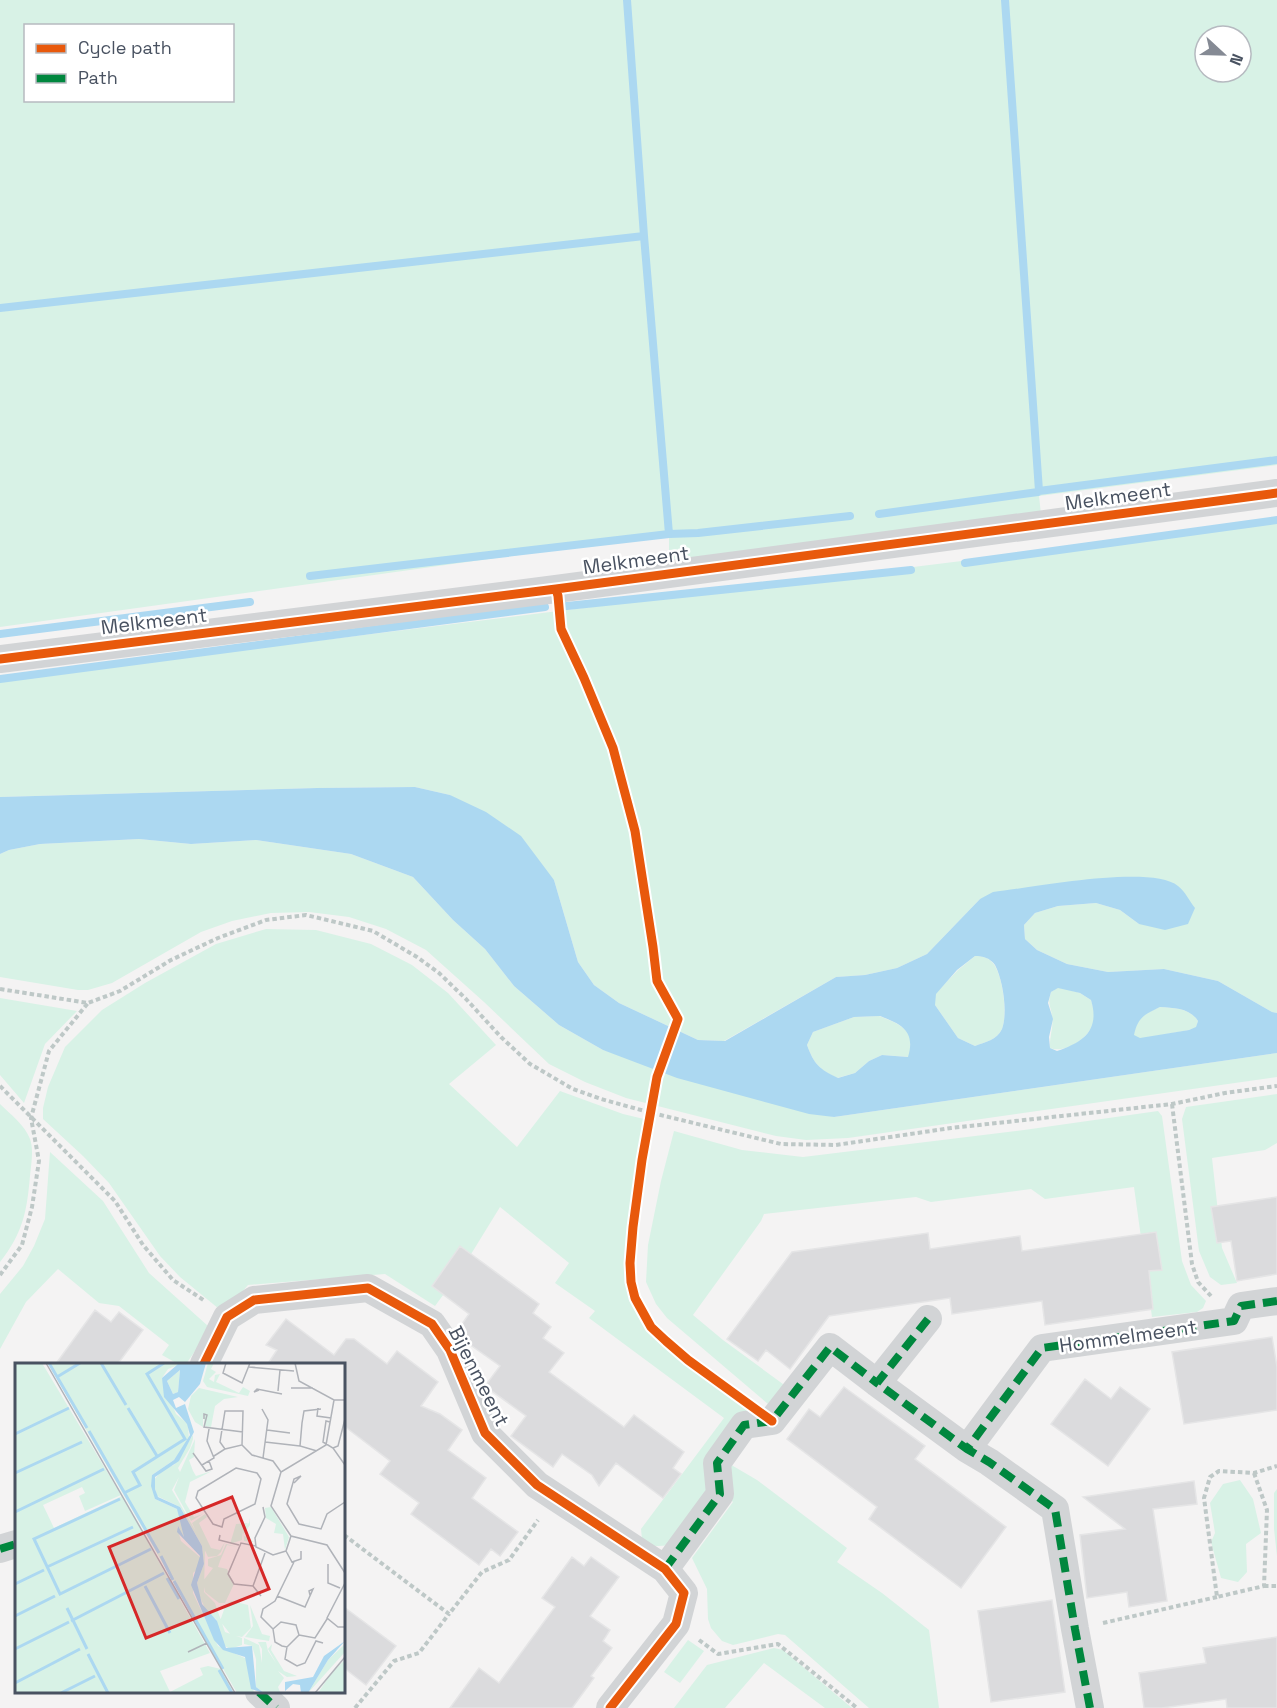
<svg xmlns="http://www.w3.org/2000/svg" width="1277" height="1708" font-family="'Space Grotesk',sans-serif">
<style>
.green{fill:#d8f2e6;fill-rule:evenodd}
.water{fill:#acd8f1;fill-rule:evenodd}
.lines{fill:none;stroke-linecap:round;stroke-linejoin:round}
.stream{stroke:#acd8f1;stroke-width:8}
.building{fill:#dbdbdd;stroke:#e5e5e6;stroke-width:1.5}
.path{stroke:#bec8c7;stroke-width:4;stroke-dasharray:4.5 3;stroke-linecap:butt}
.minor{stroke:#d2d4d6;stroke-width:28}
.quiet{stroke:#00873e;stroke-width:8;stroke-dasharray:15 8;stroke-linecap:butt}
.cycleway-casing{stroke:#fff;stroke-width:13}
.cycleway{stroke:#e8590c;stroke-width:9}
.labels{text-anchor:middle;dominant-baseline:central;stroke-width:5;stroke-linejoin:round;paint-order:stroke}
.street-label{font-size:20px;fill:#495261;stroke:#fff}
.inset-river{fill:none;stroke:#acd8f1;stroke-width:3}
.inset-road{fill:none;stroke:#b0b3b9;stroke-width:1.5}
.view{fill:#d62828;fill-opacity:0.15;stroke:#d62828;stroke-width:3}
.inset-edge{fill:none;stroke:#495261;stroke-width:3}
</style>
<rect width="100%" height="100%" fill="#f4f3f3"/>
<path class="green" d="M0 0H1277V465L1039 496 1041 514 669 561V534L0 627ZM26 26H232V100H26ZM1205 36H1241V72H1205Z
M1277 522V1013L1272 1012 1218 981 1164 969 1108 972 1067 964 1037 950 1025 939 1024 925 1035 913 1058 906 1096 903 1120 910 1139 924 1178 886 980 899 927 954 897 968 865 975 836 977 724 1041 698 1040 619 1003 594 985 578 962 554 880 450 795 415 787 317 788 0 797V680Z
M139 839 191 844 256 840 351 854 413 877 453 920 485 949 514 986 559 1025 603 1050 834 1117 1277 1053V1077L848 1138 806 1140 776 1136 626 1098 585 1082 549 1064 484 1002 426 950 386 929 349 917 309 912 271 913 232 921 201 932 112 983 88 990H78L0 977V854L9 850 40 844Z
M266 929 316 930 371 944 412 965 448 993 496 1045 449 1084 517 1147 560 1091 623 1114 644 1119 624 1260 626 1280 631 1302 642 1324 650 1334 666 1349 748 1411 709 1495 668 1545C658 1547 649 1547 642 1539L641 1529 724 1418 589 1318 595 1311 555 1283 569 1263 500 1207 460 1272 435 1306 385 1274 248 1285 224 1313 180 1277 160 1256 109 1183 83 1156 43 1119V1108L48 1087 65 1047 102 1010 145 983 216 944Z
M975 956C982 956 987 957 992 962 1003 973 1008 1015 1002 1029 997 1040 985 1042 975 1046L958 1038 935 1005V994L958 970Z
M1059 987 1080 993 1091 1000C1093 1007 1096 1016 1093 1024 1088 1039 1064 1054 1050 1048 1049 1038 1054 1026 1052 1017 1051 1004 1047 1006 1051 992Z
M0 998 77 1011 45 1044 24 1103 0 1075Z
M1160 1007C1174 1008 1190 1008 1198 1021L1196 1028 1189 1030 1140 1039 1133 1035C1138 1016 1143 1015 1160 1007Z
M879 1016C902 1025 916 1030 909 1057L882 1055 869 1061 855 1073 837 1078C819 1069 814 1064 807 1045L813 1032 854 1017Z
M1277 1094V1143L1265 1150 1212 1158 1222 1248 1237 1283 1221 1285 1210 1277 1199 1251 1182 1119 1186 1107Z
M0 1104C10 1114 25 1125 30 1139 34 1150 31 1165 30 1176 27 1211 23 1233 0 1262Z
M1158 1111 1162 1116 1182 1261 1191 1285 1206 1301 1203 1308 1197 1312 1152 1317 1134 1187 1045 1199 1031 1189 931 1202 916 1197 764 1214 761 1221 693 1315 723 1340 787 1387 768 1404 667 1318 656 1304 646 1282 648 1245 661 1181 674 1131 742 1150 803 1157 1024 1130Z
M50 1152 103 1201 149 1273 208 1326 200 1344 186 1364H178L162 1355 169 1345 119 1306 99 1303 58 1269 26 1302 0 1349V1294L23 1266 34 1246 45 1219Z
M728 1463 757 1480 847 1548 837 1562 882 1593 929 1630 939 1708H869L785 1635 778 1634 733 1645 722 1641 711 1628 708 1619 707 1589 692 1558 733 1502 728 1497Z
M1240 1480 1253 1499 1261 1533 1246 1544 1247 1572 1238 1582 1221 1578 1211 1542 1215 1533 1210 1503 1223 1484Z
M1277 1489V1556L1274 1529V1493Z
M688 1640 704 1651 680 1683 664 1672Z
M774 1648 783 1650 852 1708H825L764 1663 725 1708H674L707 1665Z"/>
<path class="water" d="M415 787 450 795 486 812 521 836 554 880 578 962 594 985 619 1003 698 1040 725 1041 836 977 865 975 897 968 927 954 980 899 993 892C1030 888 1151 864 1178 886 1185 891 1190 902 1195 908L1188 924 1165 930 1139 924 1120 910 1096 903 1058 906 1035 913 1024 925 1025 939 1037 950 1067 964 1108 972 1164 969 1218 981 1272 1012 1277 1013V1053L834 1117 809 1114 677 1078 603 1050 559 1025 514 986 485 949 453 920 413 877 351 854 256 840 191 844 139 839 40 844 9 850 0 854V797L317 788ZM975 956C983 956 990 958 995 965 1003 980 1008 1013 1002 1029 997 1040 985 1042 975 1046L958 1038 935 1005 936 994 957 970ZM1058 988 1080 993 1091 1000C1100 1030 1084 1042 1057 1051L1050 1048 1049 1037 1053 1019 1048 1003 1051 992ZM1160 1007C1174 1008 1190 1008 1198 1021L1196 1027 1189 1030 1140 1038 1134 1035C1138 1017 1144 1015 1160 1007ZM880 1016C901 1024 916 1031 908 1057L882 1055 869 1061 855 1073 838 1078C819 1069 814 1064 807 1045L813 1032 854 1017Z"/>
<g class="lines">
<path class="stream" d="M627 0 644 236 669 534 698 533 850 516
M1005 0 1039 491 1277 460
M0 308 644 236
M879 514 1038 492
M965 563 1277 520
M310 576 669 534
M567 606 911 570
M0 634 250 602
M0 679 545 607"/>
</g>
<path class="building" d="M1277 1197V1274L1237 1281 1231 1241 1217 1243 1211 1207Z
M1156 1232 1162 1270 1149 1271 1153 1309 1045 1325 1042 1301 952 1314 950 1298 882 1308 829 1316 790 1369 766 1350 758 1361 727 1339 792 1252 928 1233 930 1249 1020 1236 1022 1251Z
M460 1246 539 1304 533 1313 551 1327 543 1338 564 1353 549 1372 624 1427 634 1415 684 1452 673 1468 681 1474 663 1498 616 1463 599 1486 592 1475 562 1454 553 1467 511 1436 526 1416 485 1386 500 1366 462 1339 457 1331 469 1314 432 1286Z
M95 1310 111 1322 119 1312 143 1330 117 1365H55Z
M286 1319 334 1355 346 1339H354L387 1364 397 1351 438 1382 421 1406 440 1414 462 1430 448 1450 486 1478 472 1498 518 1532 500 1556 491 1549 479 1565 411 1514 419 1503 380 1474 390 1461 344 1426V1365H267L277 1350 266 1345Z
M1272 1337 1277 1367V1410L1184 1424 1172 1352Z
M1085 1379 1111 1399 1120 1387 1150 1409 1108 1466 1051 1424Z
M844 1387 925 1446 915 1459 1006 1527 961 1588 869 1519 877 1507 787 1439 809 1409 820 1417Z
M1194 1481 1197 1504 1153 1509 1167 1601 1129 1607 1127 1592 1087 1598 1080 1535 1125 1529 1083 1497Z
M572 1557 584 1566 591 1557 619 1577 590 1616 610 1630 603 1641 612 1648 591 1676 594 1678 572 1708H450L479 1668 499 1683 555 1607 542 1598Z
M1052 1600 1065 1692 991 1702 978 1611Z
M344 1607 396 1646 366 1685 344 1668Z
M1277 1637V1708H1227L1226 1699 1162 1708H1144L1139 1673 1206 1663 1203 1648Z"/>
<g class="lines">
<path class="path" d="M0 989 88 1003 120 991 171 960 218 938 266 920 306 915 373 931 417 957 439 973 466 999 501 1037 530 1064 573 1089 601 1099 652 1113 781 1144 836 1145 951 1128 1172 1104 1225 1093 1277 1086
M0 1086 115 1201 143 1245 173 1280 205 1301
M1172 1104 1192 1264 1198 1282 1211 1296
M0 1275 22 1245 32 1207 39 1161 31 1118 49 1051 88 1003
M1254 1473 1267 1510 1264 1586 1217 1597 1204 1498 1210 1477 1219 1471 1254 1473 1277 1466
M344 1494V1499
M344 1535 449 1614 482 1572 509 1560 538 1520
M1264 1586H1277
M1103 1623 1217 1597
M699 1640 718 1654 778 1644 857 1708
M355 1708 394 1661 419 1653 449 1614"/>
<path class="minor" d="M0 659 556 589 1277 493
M928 1319 877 1383 967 1449
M204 1364 227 1317 254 1300 368 1288 432 1324 450 1350 485 1433 537 1485 665 1569 684 1593 676 1624 610 1708
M0 1549 16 1544
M665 1569 720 1494 717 1463 744 1425 772 1421 830 1347 877 1383
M259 1692 276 1708
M1090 1708 1075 1629 1055 1509 989 1462 967 1449 1042 1348 1234 1321 1241 1306 1277 1301"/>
<path class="quiet" d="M928 1319 877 1383 967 1449
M0 1549 16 1544
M665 1569 720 1494 717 1463 744 1425 772 1421 830 1347 877 1383
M259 1692 276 1708
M1090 1708 1075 1629 1055 1509 989 1462 967 1449 1042 1348 1234 1321 1241 1306 1277 1301"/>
<g class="cycleway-casing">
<path id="cycleway" d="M556 589 558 596 561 629 584 678 613 748 635 831 653 947 657 981 678 1019 657 1077 642 1160 633 1227 630 1263 631 1282 635 1298 651 1327 666 1341 688 1360 772 1421
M0 659 556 589 1277 493
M204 1364 227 1317 254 1300 368 1288 432 1324 450 1350 485 1433 537 1485 665 1569 684 1593 676 1624 610 1708"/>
</g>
<use href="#cycleway" class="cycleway"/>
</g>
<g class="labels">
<g class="street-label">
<text transform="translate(1118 496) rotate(-8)">Melkmeent</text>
<text transform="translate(636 560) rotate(-8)">Melkmeent</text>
<text transform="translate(154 621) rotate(-7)">Melkmeent</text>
<text transform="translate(1128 1336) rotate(-8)">Hommelmeent</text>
<text transform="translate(479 1376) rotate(63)">Bijenmeent</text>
</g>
</g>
<g transform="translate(15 1363)">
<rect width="330" height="330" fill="#f4f3f3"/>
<path d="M0 0H27L106 132 70 148 64 133 70 130 67 124 28 142 39 165 107 133 195 290 145 308 155 329 188 312 185 305 193 303 206 306 219 330H0ZM33 0H168L153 6 147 15 161 51 173 61 174 77 159 97 137 112 140 136 162 146 167 153 169 174 162 163 166 178 186 195 185 204 178 210V230L203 283 232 296 239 330H222ZM193 0H199L196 6 201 9 194 16 199 19 200 12 205 11 201 19 224 30 228 24 235 28 233 33 192 24 188 18ZM165 7 163 29 158 31 152 18ZM184 25 223 34 209 36 200 43 196 64 190 63 188 50V64L180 59 173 46 176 33ZM178 72V76L175 85 163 105 165 109 180 76 179 94 174 97 178 108 181 113 197 108 175 119 170 139 179 154 188 151 176 158 159 127 164 114 157 127 190 184 189 229 200 240 210 269 227 275V282L215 286 208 282 201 256 192 250 184 232 182 220 189 201 187 183 165 144 142 133 138 118 148 106 159 102ZM256 144 274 174 270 187 268 171 259 170 261 161 251 155 250 145ZM190 151 192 154 184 160 196 185 205 187 210 179 206 189 202 193 193 194 177 160ZM235 155V162L228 172 239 179 229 178 228 167 227 177 215 181 221 161 233 160 229 164 234 160ZM211 181 223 184 212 182 205 198 203 204 212 206 219 221 210 240H204L190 229 188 218 198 205 193 203V196L206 192ZM217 238 233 242 236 265 227 274 216 272 205 258 211 241ZM235 242 247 271 255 273 254 278 230 274 238 263ZM229 275 244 282 247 300V286L243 279H251L253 288 261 300 253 286 257 281 256 287 269 308 282 313 272 314 263 308 269 315 263 324 265 329 249 330 241 324V296L237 283 229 281ZM330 281V289L293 330 313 297ZM330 297V330H303L317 309Z" fill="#d8f2e6"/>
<path d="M191 0 185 21 170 39 164 34 158 37 161 45 170 41 179 69 164 98 140 114V126L143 134 165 144 187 183 189 201 182 220 187 241 202 258 211 285 237 283 241 324 249 330 236 326 230 294 208 287 199 277 176 222 185 193 162 169 163 163 169 174 162 146 140 136 136 123 137 112 159 97 175 72 172 61 149 34 147 15 163 1ZM165 7 163 29 158 31 152 18ZM330 278 313 297 293 330H286L285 322 278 321 270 328V319L298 314 309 293Z" fill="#acd8f1" fill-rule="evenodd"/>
<path class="inset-river" d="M34 0 72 65M86 0 111 42M42 14 65 0M113 45 142 93M74 68 144 190M0 71 54 45M0 110 67 79M109 130 125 122 118 109 170 76 132 11 149 0M105 136 19 176 45 231 136 186M0 149 89 106M146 193 158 217M32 204 118 164M152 215 164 236M159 218 208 306M0 221 29 207M130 223 155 270M52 245 72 286M0 253 40 233M56 258 149 210M0 286 54 259M73 291 93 330M204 307 217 330M0 320 65 286M46 330 80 313"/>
<path class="inset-road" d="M31 0 220 330M211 0 208 10 227 20 235 0M280 0 284 18 319 37H330M234 4 279 8M276 25H298M244 27 239 29 242 26 267 31M263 28 265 7M319 37 311 82 266 109 256 143 276 173 312 182 330 210M303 45 302 53 316 55M247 46 253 57 248 95M189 56V51L192 52 189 64 228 69M315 59 311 58 308 79 318 85 330 102M252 67 275 70M250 79 285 83M227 82 237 92 258 98 266 109M318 85 323 83 330 56M302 88 285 83 287 60 289 48 306 46M178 90 191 108 197 106 194 98M199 93 210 86 205 79 210 48H228L227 82 210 86M187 102 199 95 192 78 194 66M221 105 242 110 246 116 240 141 209 156 207 164 198 161 181 135 183 128ZM279 120 286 113 279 116 272 141 284 161 306 166 312 151 330 139M248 144 250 154 240 175 241 184 258 192 271 188M205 172 204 177 224 182M276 173 271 188 277 199 286 196V188M313 207V201V220L325 225M330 220 312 255 323 264H330M238 223 219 221 213 211 226 180 241 183M246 233 238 223 250 190M262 233 290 244 298 226 294 228 295 232M258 266 260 279 267 283 272 284 284 272 281 262 266 259 258 266 246 254 248 246 260 238 279 199M284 272 300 275 312 256M272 284 270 296 282 303 290 300 301 278 308 280M173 289 192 280M300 330 330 294"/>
<path class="view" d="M217 134 254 226 131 275 94 184Z"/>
<rect width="330" height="330" class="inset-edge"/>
</g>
<rect x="24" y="24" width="210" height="78" fill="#ffffff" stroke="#b6bac0" stroke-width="1.5"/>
<rect x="36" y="44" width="30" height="9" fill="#e8590c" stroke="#b6bac0" stroke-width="1.5"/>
<text x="78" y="54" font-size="18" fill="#495261">Cycle path</text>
<rect x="36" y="74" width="30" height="9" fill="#00873e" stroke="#b6bac0" stroke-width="1.5"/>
<text x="78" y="84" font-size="18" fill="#495261">Path</text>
<g transform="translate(1223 54) rotate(112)"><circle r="28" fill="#ffffff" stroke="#b6bac0" stroke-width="1.5"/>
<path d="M0-4.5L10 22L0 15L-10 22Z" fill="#858a94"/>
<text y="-9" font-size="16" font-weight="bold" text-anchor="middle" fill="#495261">N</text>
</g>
</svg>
